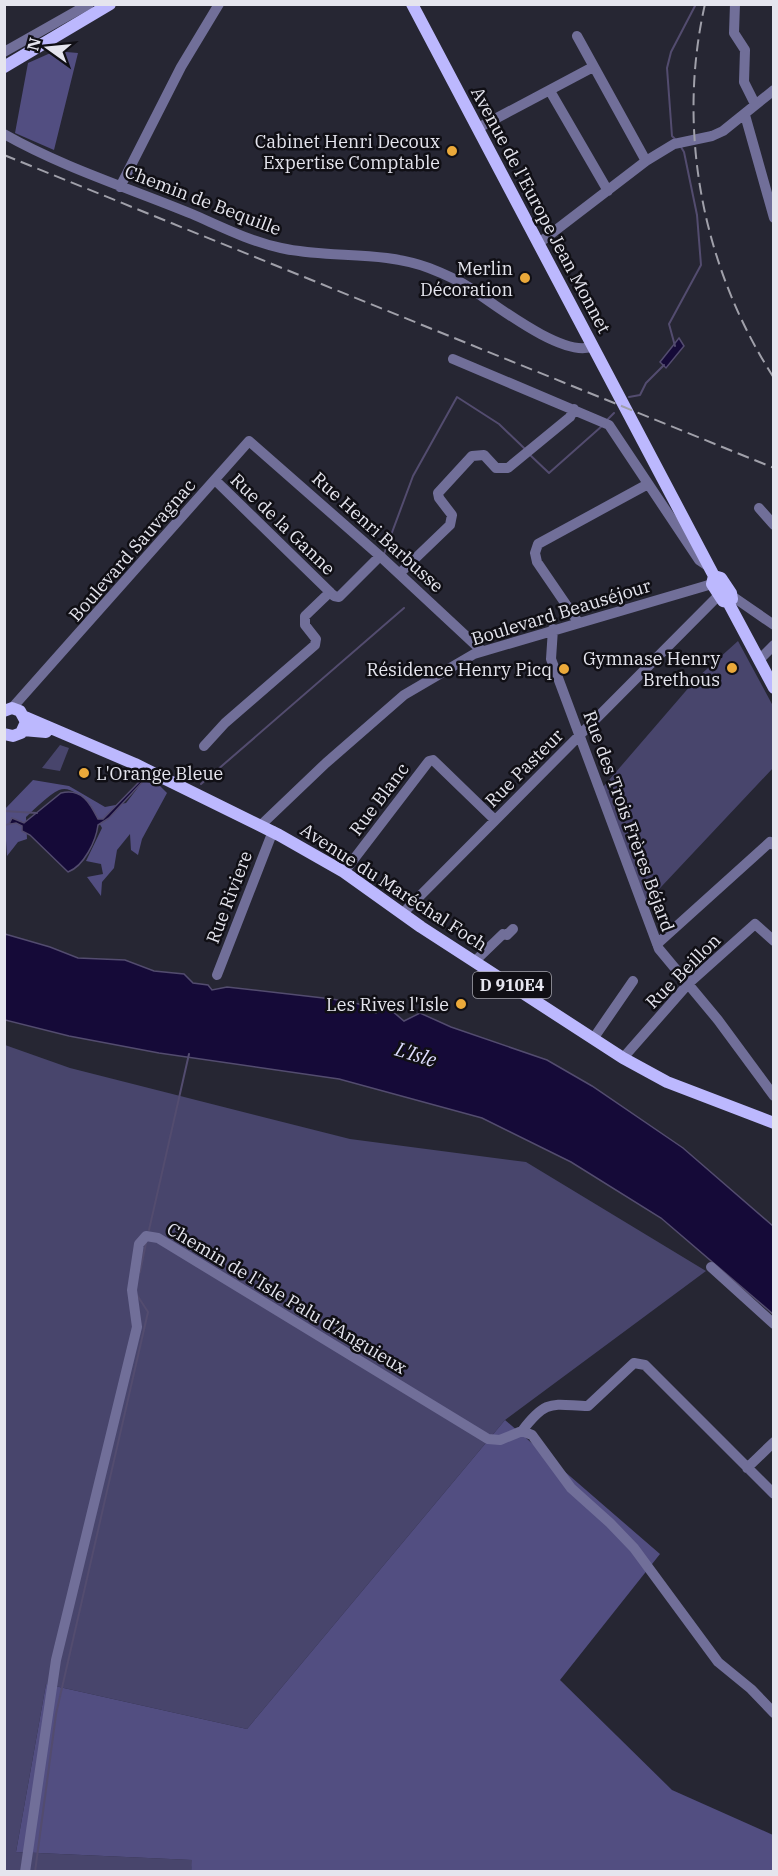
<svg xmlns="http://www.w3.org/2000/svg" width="778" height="1876" font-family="'IBM Plex Serif',serif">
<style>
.green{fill:#48456c}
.forest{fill:#524e81}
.water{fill:#150a38;stroke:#534c6f;stroke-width:1.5}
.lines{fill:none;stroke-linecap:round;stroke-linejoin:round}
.stream{stroke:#534c6f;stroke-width:2}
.minor{stroke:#716f99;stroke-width:10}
.major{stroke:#bcb8fe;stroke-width:12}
.rail{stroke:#a0a0aa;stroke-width:2;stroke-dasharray:12 6;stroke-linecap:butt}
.poi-dot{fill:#eba93a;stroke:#100f15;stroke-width:2}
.labels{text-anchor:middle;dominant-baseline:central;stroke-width:5;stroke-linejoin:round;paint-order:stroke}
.shield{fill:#100f15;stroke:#a5a5ad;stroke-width:1.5}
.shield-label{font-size:16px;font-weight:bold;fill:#e5e5ee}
.poi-label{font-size:18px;fill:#e5e5ee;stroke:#100f15;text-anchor:end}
.street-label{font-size:18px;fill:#e5e5ee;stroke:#100f15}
.water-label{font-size:20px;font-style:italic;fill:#ddddfe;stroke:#100f15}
</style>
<rect width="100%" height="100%" fill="#262633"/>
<path class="green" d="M738 641 773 706V768L646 903 603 787 697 678Z
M60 745 69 748 60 771 42 768Z
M5 1045 70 1068 350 1139 526 1162 706 1271 505 1420 247 1729 46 1684 16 1852 193 1860 191 1871 5 1872Z"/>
<path class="forest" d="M55 51 78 53 54 150 15 133 28 63Z
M33 780 69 786 105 807 126 803 143 781 159 785 167 793 142 839 138 855 131 850 130 834 117 850 114 868 102 882 101 896 87 877 103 874 101 864 86 861 102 828C95 815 77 783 59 790 48 795 35 809 26 817L27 839 18 842 7 856 4 810Z
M505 1420 660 1554 560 1680 672 1790 773 1835 774 1871 191 1872 192 1860 16 1852 46 1684 247 1729Z"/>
<path class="water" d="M679 338 684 346 666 368 660 362Z
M143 778 145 779 109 818 98 825C96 841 84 866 68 872L30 835 22 831V826L16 823 5 825 9 824 12 818 24 823 61 793C82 788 90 803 98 819H103Z
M5 934 50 947 78 958 125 960 154 971 184 974 193 983 208 985 212 990 227 987 332 999 359 1004 376 1013 383 1008 392 1011 404 1021 420 1013 451 1027 547 1060 592 1086 683 1148 773 1226V1314L661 1218 571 1162 482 1118 339 1079 159 1053 69 1036 5 1020Z"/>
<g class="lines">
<path class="stream" d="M676 140 672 136 667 68 671 52 696 4
M675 346 669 324 701 265 697 215 684 152 681 147
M629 397 640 395 646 383 664 365
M608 419 614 413
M530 455 549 473 602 426
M384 554 413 476 457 397 499 424 524 448
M201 784 404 608
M4 811 37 813
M149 1230 189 1054
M140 1272 146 1243
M35 1872 56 1714 148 1312 137 1295"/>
<path class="minor" d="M735 4 734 33 745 50 744 82 755 104
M577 36 646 161
M4 52 89 4
M550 91 608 191
M745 115 774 218
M478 128 593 67
M4 134C64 168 129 188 192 214 222 227 249 241 281 248 329 259 381 250 429 268 442 273 458 280 470 288 493 303 565 360 593 346
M120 187 181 67 219 4
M539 243 646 161 674 144 712 136 723 131 774 90
M453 359 609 425 699 560 708 566
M215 480 334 596 339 597 380 556
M759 508 774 525
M400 573 450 525 452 515 439 498 438 493 472 456 484 455 496 468H508L570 417 574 409
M732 596 774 625
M578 622 537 562 535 553 538 544 648 484
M553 629 551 659 659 949 718 1020 774 1096
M759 660 774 645
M12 708 249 441 380 556 482 651
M204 746 225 723 315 645 316 639 305 625V616L330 592
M261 825 326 763 404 695 474 654 712 584
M344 872 429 761 433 760 495 820
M402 914 719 595
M657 944 770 842 774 845
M475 961 503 934 507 935 513 929
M217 975 273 831
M593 1039 633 981
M623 1058 689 983 755 924 774 941
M711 1267 774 1324
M522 1431C547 1398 552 1405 588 1406L634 1363 645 1365 774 1494
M747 1468 774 1442
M25 1872 56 1660 137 1327 132 1290 139 1244 146 1236 158 1238 488 1439 500 1440 522 1431 532 1435 571 1488 610 1523 634 1548 718 1662 751 1689 774 1713"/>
<path class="major" d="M412 4 714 576
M4 67 110 4
M728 602 732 599 731 593 721 578 714 576 712 584 723 601 728 602 774 688
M4 711 12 708 20 711 26 722 21 733 13 736 4 734
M25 717 135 764 279 835 344 872 421 927 623 1058 667 1082 774 1123
M23 730 46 732"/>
<path class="rail" d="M705 4C676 132 703 268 774 378
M4 155 774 468"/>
</g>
<g class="poi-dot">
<circle cx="452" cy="151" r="6"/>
<circle cx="525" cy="278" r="6"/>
<circle cx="732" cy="668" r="6"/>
<circle cx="564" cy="669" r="6"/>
<circle cx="84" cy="773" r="6"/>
<circle cx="461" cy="1004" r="6"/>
</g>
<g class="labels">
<rect class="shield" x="473" y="972" width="78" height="26" rx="4.5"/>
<g class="shield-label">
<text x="512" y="985">D 910E4</text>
</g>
<g class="poi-label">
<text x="440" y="141">Cabinet Henri Decoux<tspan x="440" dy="21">Expertise Comptable</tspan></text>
<text x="513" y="268">Merlin<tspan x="513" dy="21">Décoration</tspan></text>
<text x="720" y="658">Gymnase Henry<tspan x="720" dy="21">Brethous</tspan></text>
<text x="552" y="669">Résidence Henry Picq</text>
<text x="96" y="773" text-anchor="start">L'Orange Bleue</text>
<text x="449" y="1004">Les Rives l'Isle</text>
</g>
<g class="street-label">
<text transform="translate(203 200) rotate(21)">Chemin de Bequille</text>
<text transform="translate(541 210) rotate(62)">Avenue de l'Europe Jean Monnet</text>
<text transform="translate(283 524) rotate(44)">Rue de la Ganne</text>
<text transform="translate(378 532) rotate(42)">Rue Henri Barbusse</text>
<text transform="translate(132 550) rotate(-49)">Boulevard Sauvagnac</text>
<text transform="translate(561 612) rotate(-17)">Boulevard Beauséjour</text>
<text transform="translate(524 768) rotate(-45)">Rue Pasteur</text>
<text transform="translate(379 799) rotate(-53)">Rue Blanc</text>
<text transform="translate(629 821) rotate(70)">Rue des Trois Frères Béjard</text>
<text transform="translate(394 887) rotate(33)">Avenue du Maréchal Foch</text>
<text transform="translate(229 897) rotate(-69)">Rue Riviere</text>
<text transform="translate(683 971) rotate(-45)">Rue Beillon</text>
<text transform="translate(287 1298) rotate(31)">Chemin de l'Isle Palu d’Anguieux</text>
</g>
<g class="water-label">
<text transform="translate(416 1054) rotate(17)">L'Isle</text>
</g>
</g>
<rect width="778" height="1876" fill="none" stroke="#e5e5ee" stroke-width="12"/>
<g transform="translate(48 48) rotate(285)" stroke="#100f15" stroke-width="4.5" paint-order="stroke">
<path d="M0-4.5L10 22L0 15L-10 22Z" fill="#e5e5ee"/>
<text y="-9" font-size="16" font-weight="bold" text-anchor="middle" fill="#e5e5ee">N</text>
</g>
</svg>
